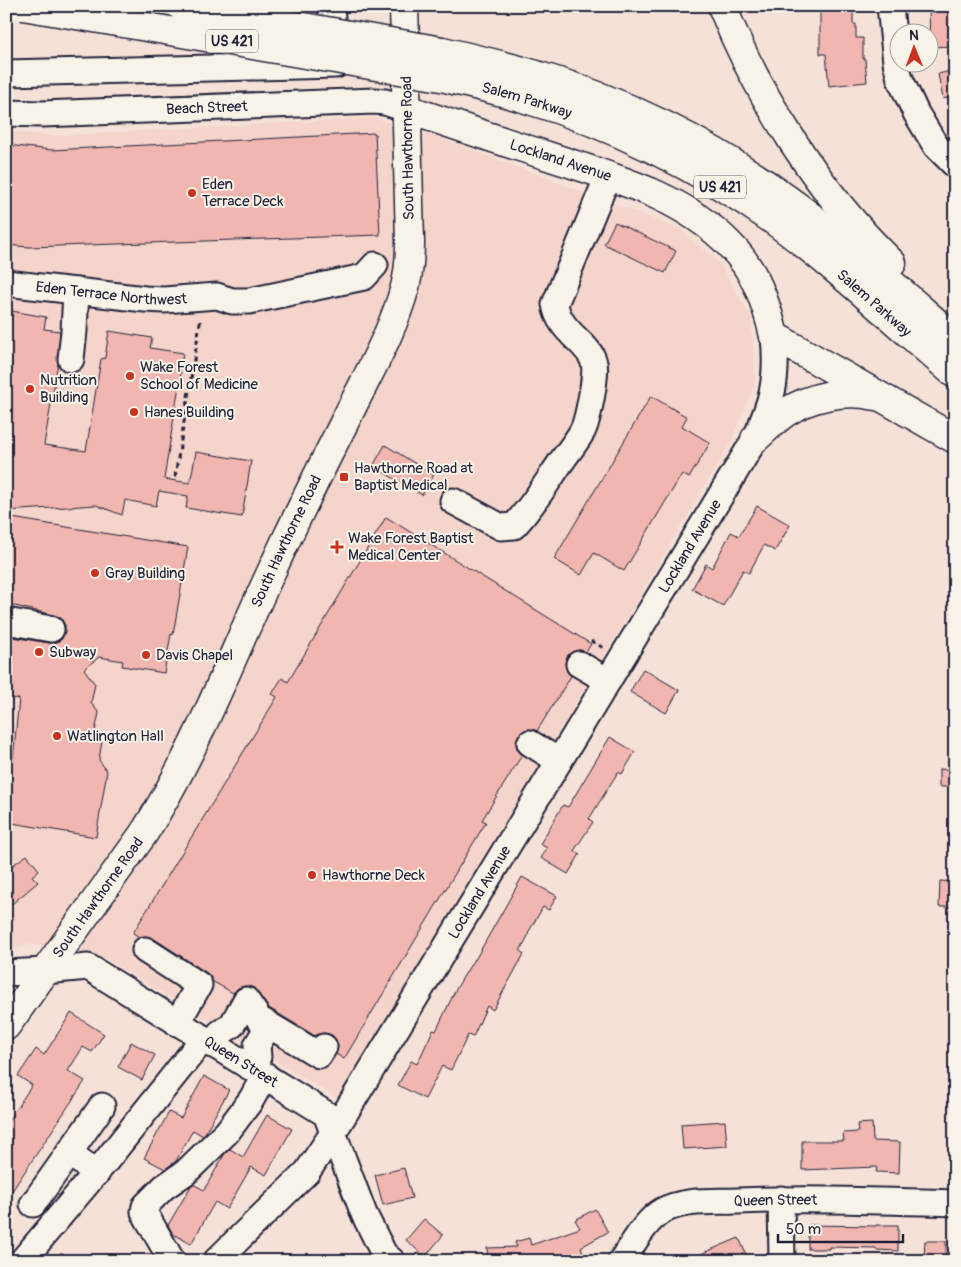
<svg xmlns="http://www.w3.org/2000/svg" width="961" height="1267" font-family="Pangolin,sans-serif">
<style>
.built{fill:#f4d4cb}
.building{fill:#f1b6b0;stroke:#22223b}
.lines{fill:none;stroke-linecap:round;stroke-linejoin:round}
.minor-casing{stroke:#22223b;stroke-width:29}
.major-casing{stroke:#22223b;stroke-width:31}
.highway-casing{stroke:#22223b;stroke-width:31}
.path{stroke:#22223b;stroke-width:3;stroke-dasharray:5 4;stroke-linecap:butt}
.minor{stroke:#f7f3e8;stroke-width:25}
.major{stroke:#f7f3e8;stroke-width:28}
.highway{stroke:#f7f3e8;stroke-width:28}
.highway-bridge-casing{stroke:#22223b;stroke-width:31;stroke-linecap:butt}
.highway-bridge{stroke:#f7f3e8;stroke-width:28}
.poi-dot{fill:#c8321e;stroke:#f7f3e8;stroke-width:2}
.labels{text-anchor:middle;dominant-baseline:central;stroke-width:4;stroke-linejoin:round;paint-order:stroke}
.shield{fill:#f7f3e8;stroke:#62616f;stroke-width:1}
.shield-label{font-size:14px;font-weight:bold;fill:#22223b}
.street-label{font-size:15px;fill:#22223b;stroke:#f7f3e8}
.poi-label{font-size:15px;fill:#22223b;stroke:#f7f3e8;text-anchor:start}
</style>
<rect width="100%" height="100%" fill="#f5e1d7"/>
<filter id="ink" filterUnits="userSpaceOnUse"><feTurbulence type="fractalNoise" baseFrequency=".02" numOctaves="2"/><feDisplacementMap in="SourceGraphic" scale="10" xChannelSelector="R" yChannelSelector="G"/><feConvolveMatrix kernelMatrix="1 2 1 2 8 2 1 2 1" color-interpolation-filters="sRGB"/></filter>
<g filter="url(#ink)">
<path class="built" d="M375 118 446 140 680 229 720 264 751 318 755 383 730 444 340 1100 105 958 30 944 6 951V131L50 136Z"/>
<path class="building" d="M820 6H853V24H856V38H863V59H865L867 82 829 86 826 54H820Z
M929 6H955V46L930 47Z
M955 70V96L943 99 938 74Z
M375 133 380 235 29 247 6 245V145L52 150Z
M615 222 676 251 665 273 604 244Z
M6 310 46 317 44 329 60 331 58 363 44 445 86 451 101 359 105 358 109 331 152 338 150 348 183 353 180 371 181 373 164 479 190 483 196 452 251 461 242 517 186 508 188 496 159 491 156 506 125 500 122 515 96 505 6 511Z
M651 396 687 417 682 426 710 443 689 478 682 474 624 571 594 553 581 575 554 559Z
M385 445 434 475 422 495 373 466Z
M757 506 790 525 775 551 764 545 749 573 743 570 723 606 692 589 706 564 712 568 731 532 739 536Z
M6 517 188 547 173 635 171 634 164 673 122 666 123 661 99 657 84 669 95 684 91 703 99 713 95 731 102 741 99 760 107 771 96 837 6 822V763L13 759 19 699 6 697V636L49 643H55L62 639 65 631V625L61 618 54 615 6 604Z
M386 517 591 644 586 652 579 650 572 652 567 656 565 664 567 672 571 676 537 731 530 729 524 730 518 736 516 743 517 749 522 755 482 820 486 822 344 1059 336 1054 338 1047 336 1040 332 1035 324 1033 315 1036 269 1008 253 987 245 986 238 988 233 993 212 981 207 973 153 938 146 936 139 937 133 933 277 697 272 694 282 678 288 682Z
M643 669 679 690 666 713 630 692Z
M610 737 635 752 622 774 618 772 589 819 593 822 574 851 580 854 568 874 541 858 547 848 540 844 563 805 568 807Z
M939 769 955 770V787H939Z
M27 855 39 870 32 876 38 882 6 909V870Z
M522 877 557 896 549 910 543 907 528 933 529 934 520 951 524 954 493 1010 487 1006 473 1037 468 1035 451 1070 442 1066 425 1099 398 1085 411 1061 417 1064 433 1030 436 1031 456 989 474 959 475 960Z
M940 881 955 882V907H939Z
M71 1013 104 1034 92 1052 83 1047 68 1071 85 1081 6 1200V1124L32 1085 18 1076 36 1049 44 1055Z
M131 1042 155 1055 142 1080 118 1067Z
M204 1076 229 1090 205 1133 203 1136 193 1130 176 1161 165 1169 144 1158 169 1112 181 1118Z
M267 1115 292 1129 266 1175 251 1167 227 1209 215 1202 191 1244 173 1234 168 1225 191 1186 193 1184 204 1190 224 1155 230 1149 243 1157Z
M725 1121 727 1146 683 1149 681 1124Z
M872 1123 873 1141 900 1142 899 1173 876 1172 877 1167 802 1170V1141H844L843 1133 858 1132 857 1124Z
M404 1168 412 1198 383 1205 375 1175Z
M595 1209 608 1232 581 1247 583 1252 556 1261H488L487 1248 517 1247 515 1242 529 1238 531 1245 580 1228 575 1220Z
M424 1219 443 1235 425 1257 406 1240Z
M808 1225 876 1226V1225H898V1251L876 1250V1248L829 1247V1249H808Z
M739 1238 749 1261H684Z
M925 1241H946V1258H924Z"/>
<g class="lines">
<g class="minor-casing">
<g id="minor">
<path d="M890 6 896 62 900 79 916 113 936 146 955 165"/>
<path d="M6 73 336 65 331 6"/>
<path id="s1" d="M6 113 42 114 374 101 385 102 407 109"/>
<path id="s2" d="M6 283 145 299 164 300 217 296 232 301H249L364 277 375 265"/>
<path d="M71 359 74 331 76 291"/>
<path d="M453 501 501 527 514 526C532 507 546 484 561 462 568 452 577 441 583 430 588 419 597 374 594 363 590 343 559 333 555 304L608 176"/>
<path d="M6 621 51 629"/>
<path d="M579 664 608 681"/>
<path d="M530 743 559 761"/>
<path d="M145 950 199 985 177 1023"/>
<path id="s3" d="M6 973 45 971 88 967 326 1114 364 1214 384 1254 392 1261"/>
<path d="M212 1045 220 1033 232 1025 246 1000 259 1019 319 1055 324 1047"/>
<path d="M252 1067 258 1057 257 1045 266 1030 275 1029"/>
<path d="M69 1153 102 1106"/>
<path d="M781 1199 782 1261"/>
<path d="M33 1204 69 1153 97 1173"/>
<path d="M22 1261 106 1161 203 1039"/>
<path d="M172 1261 144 1212 145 1206 164 1187 186 1172 227 1132 251 1100 265 1075"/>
<path id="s4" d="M216 1261 307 1172 333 1133 755 439C773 401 778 378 774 336"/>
<path id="s5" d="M621 1261C633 1245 645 1221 662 1211 684 1199 713 1202 737 1201 810 1198 882 1201 955 1203"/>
</g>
</g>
<g class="major-casing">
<g id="major">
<path id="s6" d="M407 109C454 125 501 141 548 156 611 177 682 195 730 245 755 270 766 302 774 336"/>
<path id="s7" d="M6 1026 144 833C197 750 231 657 273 568 298 513 326 459 353 405 372 367 394 328 405 287 409 272 410 257 410 242L404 6"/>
</g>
</g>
<g class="highway-casing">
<g id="highway">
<path d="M722 6C758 97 821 195 892 263"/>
<path d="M442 51C472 58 503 65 533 74 623 100 711 144 787 199 846 241 900 291 955 339"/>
<path id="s8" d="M441 77C470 84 498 90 526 99 611 124 700 168 773 220 837 267 895 322 955 374"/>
<path d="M774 336 955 439"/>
<path d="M755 439C765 430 774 421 785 413 810 396 846 389 875 396"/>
</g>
</g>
<path class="path" d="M193 366 209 369
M185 413 201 416
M175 477 201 317
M591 641 604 648"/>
<use href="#minor" class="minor"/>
<use href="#major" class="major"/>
<use href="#highway" class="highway"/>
<g class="highway-bridge-casing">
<path id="highway-bridge" d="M23 6 441 77
M181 6 442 51"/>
</g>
<use href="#highway-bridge" class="highway-bridge"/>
</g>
</g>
<g class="poi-dot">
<circle cx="192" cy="193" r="5"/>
<circle cx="130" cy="376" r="5"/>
<circle cx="30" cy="389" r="5"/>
<circle cx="134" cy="412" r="5"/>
<rect x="339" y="472" width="10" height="10" rx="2.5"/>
<path d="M334.5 539.5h5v5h5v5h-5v5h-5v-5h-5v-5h5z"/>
<circle cx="95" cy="573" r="5"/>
<circle cx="39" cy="652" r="5"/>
<circle cx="146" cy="655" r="5"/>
<circle cx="57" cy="736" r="5"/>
<circle cx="312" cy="875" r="5"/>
</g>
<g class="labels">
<g class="shield">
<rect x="206" y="29.5" width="52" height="23" rx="4"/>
<rect x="694" y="175.5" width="52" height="23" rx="4"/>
</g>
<g class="shield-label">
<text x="232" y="41">US 421</text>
<text x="720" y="187">US 421</text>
</g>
<g class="street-label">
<text stroke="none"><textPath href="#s8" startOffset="89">Salem Parkway</textPath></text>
<text stroke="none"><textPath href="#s1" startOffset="201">Beach Street</textPath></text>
<text transform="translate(408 148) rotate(-91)">South Hawthorne Road</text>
<text stroke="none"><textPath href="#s6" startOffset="162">Lockland Avenue</textPath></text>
<text stroke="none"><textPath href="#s2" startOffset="106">Eden Terrace Northwest</textPath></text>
<text stroke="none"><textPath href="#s8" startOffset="495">Salem Parkway</textPath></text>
<text stroke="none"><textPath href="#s7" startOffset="562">South Hawthorne Road</textPath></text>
<text stroke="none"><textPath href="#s4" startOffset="861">Lockland Avenue</textPath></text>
<text stroke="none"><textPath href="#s4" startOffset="456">Lockland Avenue</textPath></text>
<text stroke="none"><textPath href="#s7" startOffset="158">South Hawthorne Road</textPath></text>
<text stroke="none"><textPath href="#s3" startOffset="262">Queen Street</textPath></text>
<text stroke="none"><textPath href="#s5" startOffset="180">Queen Street</textPath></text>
</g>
<g class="poi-label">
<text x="202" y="184">Eden<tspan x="202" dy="17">Terrace Deck</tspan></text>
<text x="140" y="367">Wake Forest<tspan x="140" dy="17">School of Medicine</tspan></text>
<text x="40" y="380">Nutrition<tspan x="40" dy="17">Building</tspan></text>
<text x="144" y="412">Hanes Building</text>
<text x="354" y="468">Hawthorne Road at<tspan x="354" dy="17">Baptist Medical</tspan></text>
<text x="348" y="538">Wake Forest Baptist<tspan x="348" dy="17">Medical Center</tspan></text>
<text x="105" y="573">Gray Building</text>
<text x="49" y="652">Subway</text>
<text x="156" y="655">Davis Chapel</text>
<text x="67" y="736">Watlington Hall</text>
<text x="322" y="875">Hawthorne Deck</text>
</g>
</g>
<rect width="961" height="1267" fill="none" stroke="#f7f3e8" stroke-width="25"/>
<rect x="12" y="12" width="936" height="1242" fill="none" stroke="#22223b" stroke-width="2" filter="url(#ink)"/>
<g transform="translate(914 48) rotate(359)"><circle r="24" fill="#f7f3e8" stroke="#a29fa3"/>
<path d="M0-4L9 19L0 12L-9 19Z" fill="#c8321e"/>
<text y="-8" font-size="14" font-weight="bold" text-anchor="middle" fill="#22223b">N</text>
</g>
<path d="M778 1234v8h125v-8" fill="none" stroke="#22223b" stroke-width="2.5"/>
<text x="786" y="1234" font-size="15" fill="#22223b" stroke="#f7f3e8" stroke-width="4" paint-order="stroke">50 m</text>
</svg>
